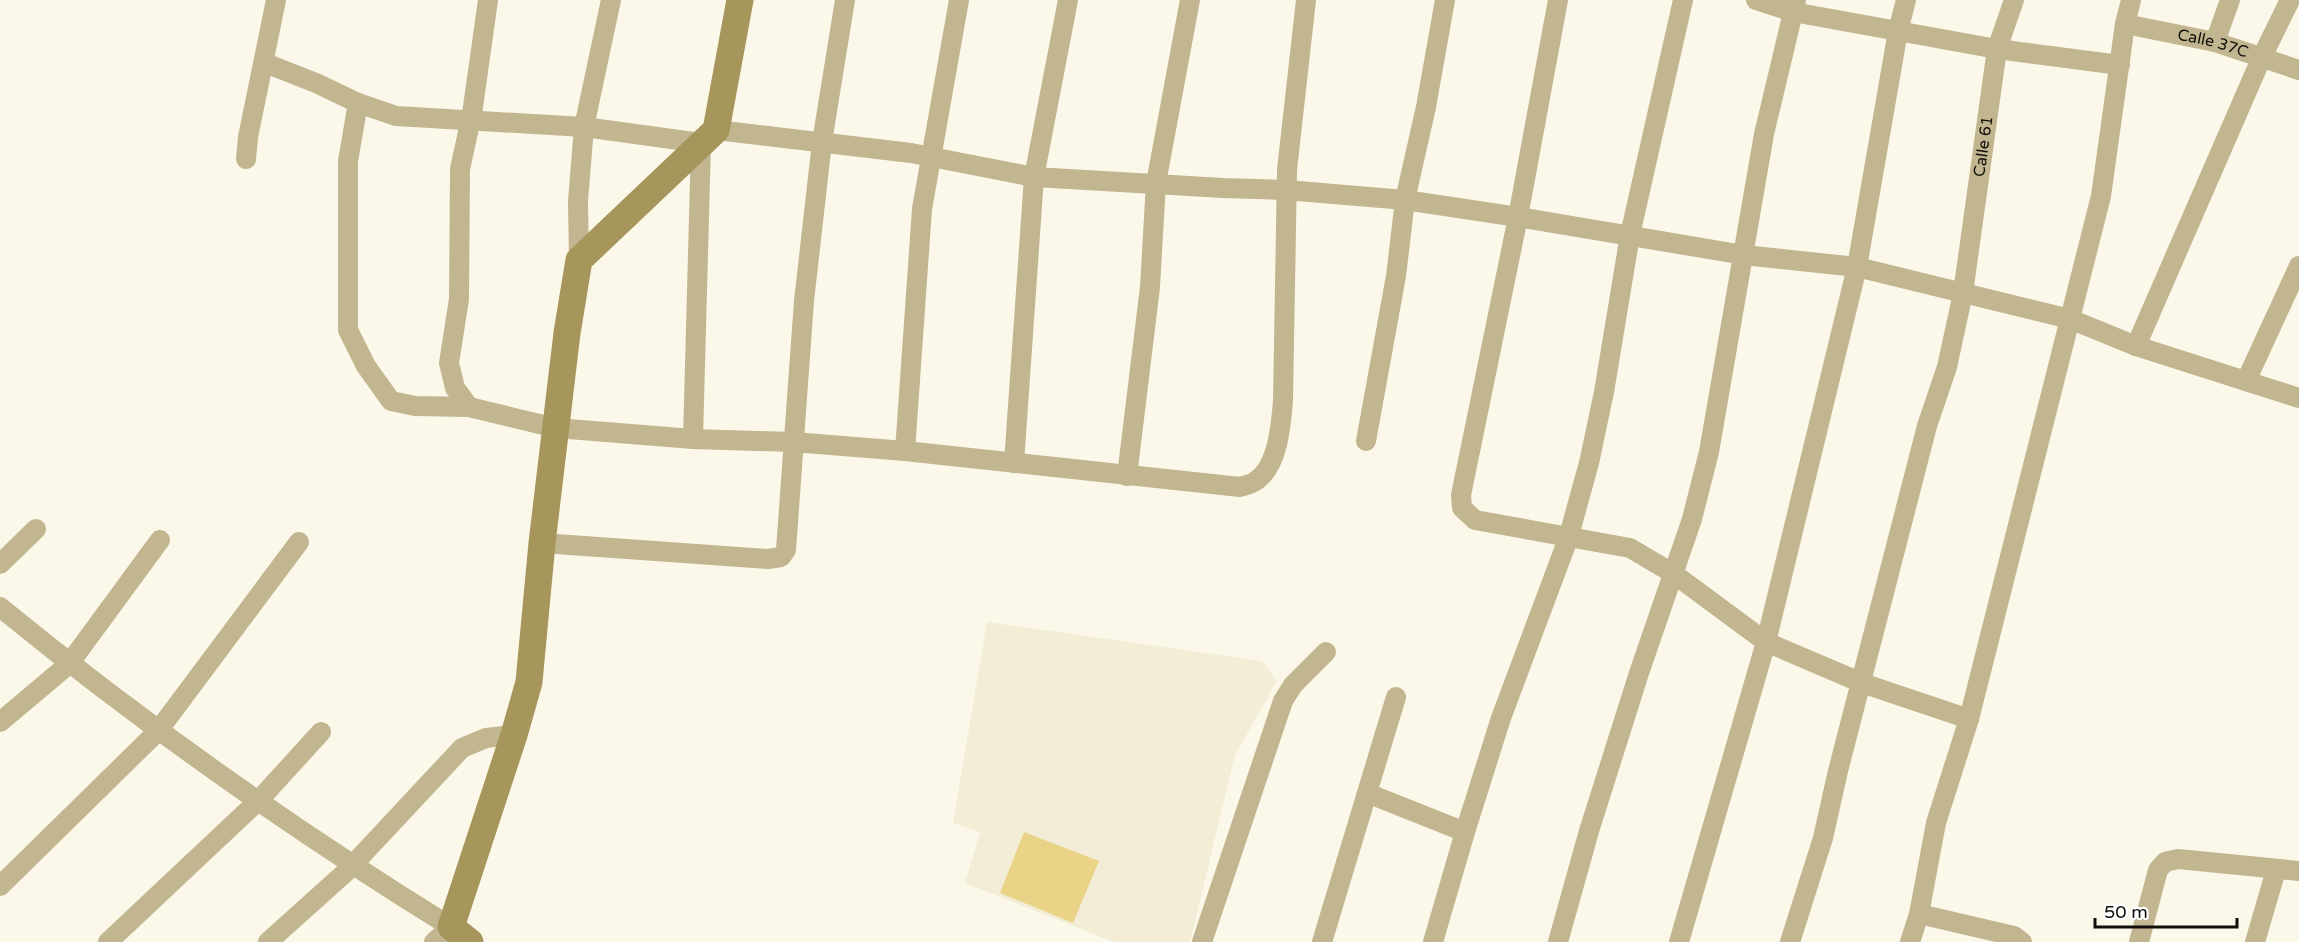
<svg xmlns="http://www.w3.org/2000/svg" width="2299" height="942" font-family="'Varela Round',sans-serif">
<style>
.built{fill:#f3edd7}
.green{fill:#e9d386}
.lines{fill:none;stroke-linecap:round;stroke-linejoin:round}
.street{stroke:#c1b690;stroke-width:20}
.secondary{stroke:#a6965b;stroke-width:27}
.labels{text-anchor:middle;dominant-baseline:central;stroke-width:4.5;stroke-linejoin:round;paint-order:stroke}
.street-label{font-size:16px;fill:#110f0a;stroke:#fff}
</style>
<rect width="100%" height="100%" fill="#fcf8e9"/>
<path class="built" d="M987 622 1262 661 1277 681 1235 755 1190 942H1114L965 883 980 832 953 823Z"/>
<path class="green" d="M1024 832 1099 861 1073 923 1000 893Z"/>
<g class="lines">
<g class="street">
<path d="M1558 0 1518 217 1461 495 1462 508 1475 520 1630 548 1674 574 1766 642 1862 683 1969 719"/>
<path d="M1756 0 1793 12 1997 49 2120 65"/>
<path id="s1" d="M2125 24 2215 42 2299 70"/>
<path d="M2215 42 2230 0"/>
<path d="M265 63 316 83 358 103 348 161V330L366 366 391 401 415 406 469 407 556 428 693 439 793 442 905 451 1240 487C1245 485 1253 484 1257 480 1278 465 1281 425 1283 401L1287 170 1306 0"/>
<path d="M358 103 396 116 584 127 701 143 693 439"/>
<path d="M716 130 911 153 1034 177 1223 188 1286 190 1405 200 1518 217 1744 255 1857 267 2070 319 2136 346 2299 398"/>
<path d="M246 159 248 137 276 0"/>
<path d="M579 260 578 201 584 127 611 0"/>
<path d="M2136 346 2261 59 2290 0"/>
<path d="M2246 381 2299 266"/>
<path d="M469 407 455 388 449 363 459 299 460 169 472 114 488 0"/>
<path d="M1366 441 1396 276 1405 200 1426 107 1445 0"/>
<path d="M905 451 922 209 959 0"/>
<path d="M1014 463 1034 177 1068 0"/>
<path d="M1127 476 1150 287 1156 183 1190 0"/>
<path d="M542 543 768 559 781 557 786 550 804 301 822 142 845 0"/>
<path d="M0 564 36 529"/>
<path d="M0 607C143 724 294 830 451 927L434 942"/>
<path d="M0 722 69 664 160 540"/>
<path d="M1367 793 1465 832"/>
<path d="M0 886 158 731 299 542"/>
<path d="M1919 914 2014 936 2022 942"/>
<path d="M108 942 259 800 321 732"/>
<path d="M268 942 347 871 462 748 486 738 514 735"/>
<path d="M1202 942 1283 701 1293 685 1326 652"/>
<path d="M1322 942 1396 697"/>
<path d="M1433 942 1465 832 1501 718 1568 539 1589 463 1604 392 1630 235 1683 0"/>
<path d="M1558 942 1589 831 1639 673 1692 519 1709 452 1764 134 1796 0"/>
<path d="M1679 942 1766 642 1857 267 1898 31 1906 0"/>
<path id="s2" d="M1790 942 1823 838 1838 771 1927 426 1947 367 1963 293 1997 49 2014 0"/>
<path d="M1910 942 1919 914 1936 823 1969 719 2101 196 2125 24 2131 0"/>
<path d="M2139 942 2158 870 2165 862 2178 859 2299 871"/>
<path d="M2255 942 2276 870"/>
</g>
<path class="secondary" d="M470 942 451 927 514 735 529 682 542 543 567 333 579 260 716 130 740 0"/>
</g>
<g class="labels">
<g class="street-label">
<text stroke="none"><textPath href="#s1" startOffset="90">Calle 37C</textPath></text>
<text stroke="none"><textPath href="#s2" startOffset="820">Calle 61</textPath></text>
</g>
</g>
<path d="M2095 918v9h142v-9" fill="none" stroke="#110f0a" stroke-width="3"/>
<text x="2104" y="918" font-size="18" fill="#110f0a" stroke="#ffffff" stroke-width="4.5" paint-order="stroke">50 m</text>
</svg>
